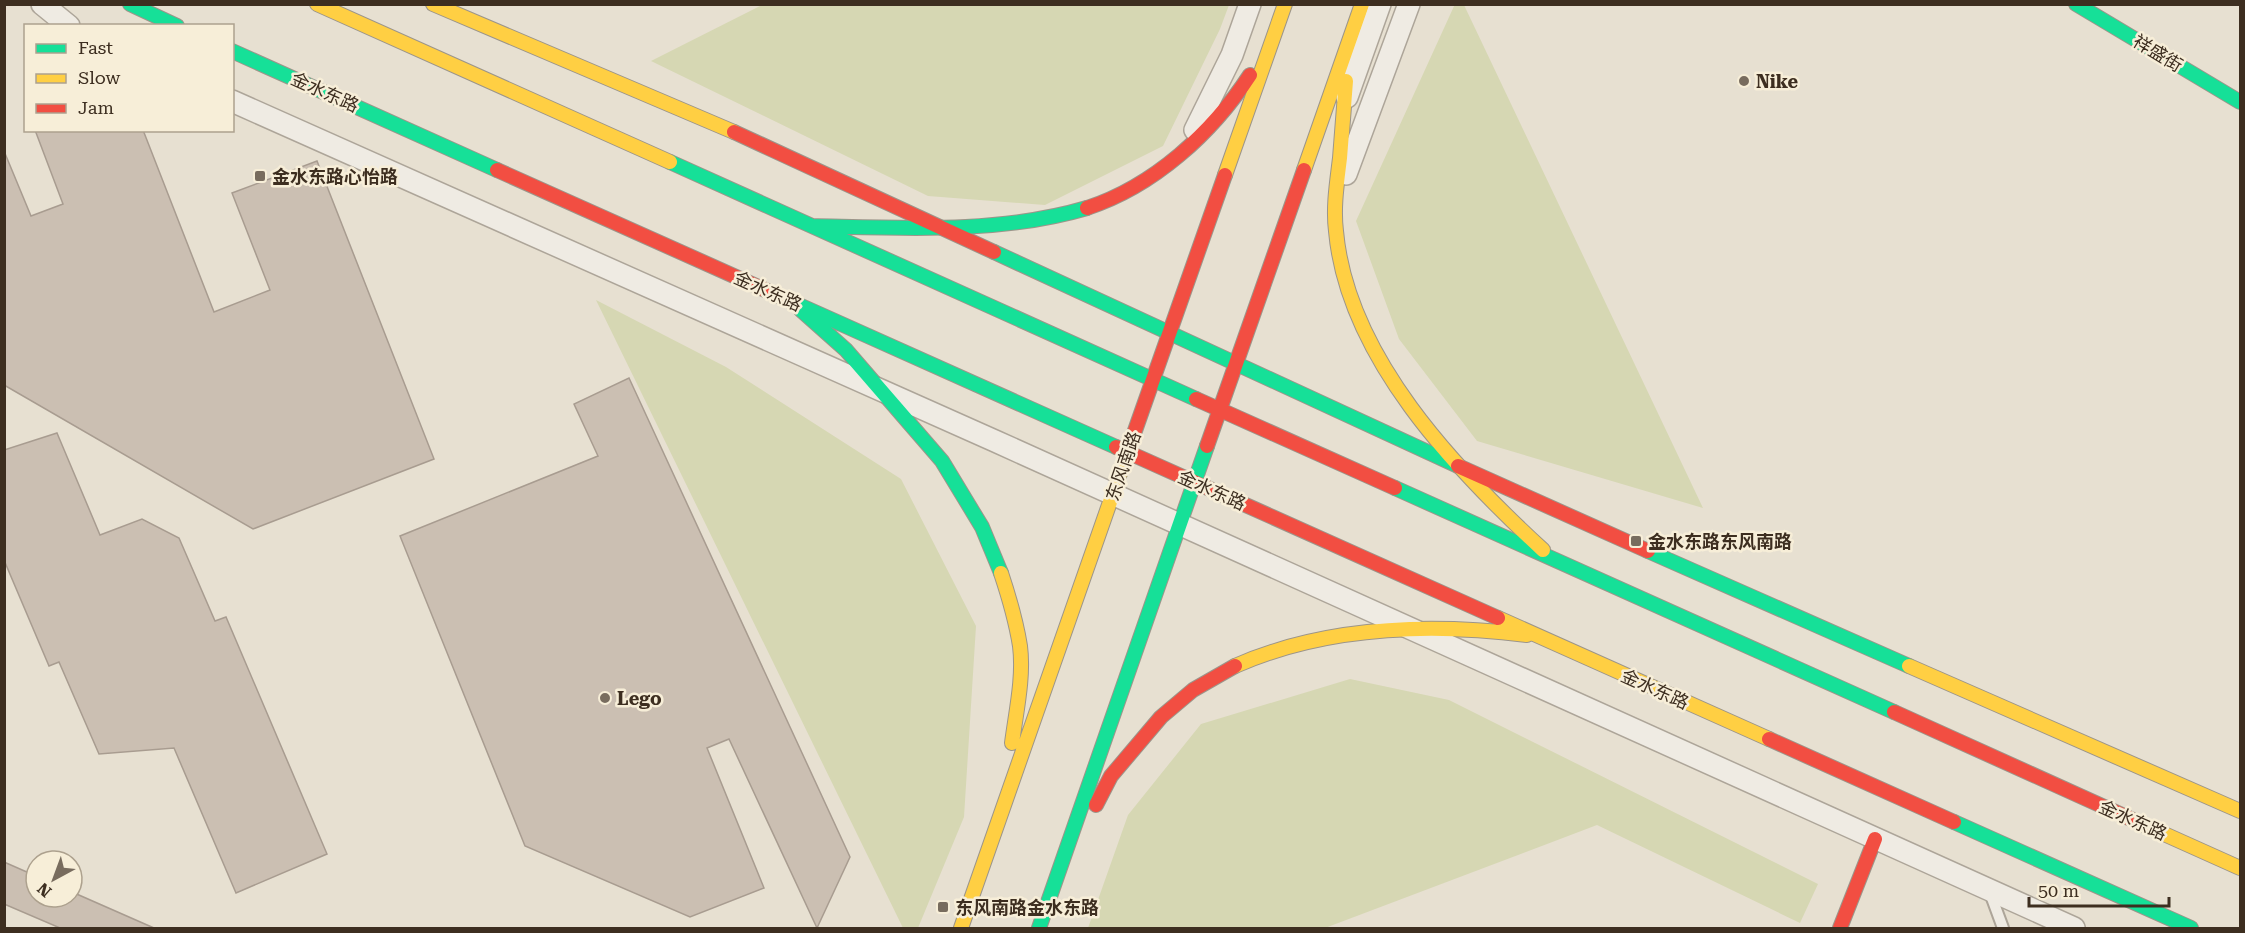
<svg xmlns="http://www.w3.org/2000/svg" width="2245" height="933" font-family="'Roboto Serif','Noto Sans SC',serif">
<style>
.green{fill:#d6d7b3}
.building{fill:#cbbfb2;stroke:#a89c90;stroke-width:1.5}
.lines{fill:none;stroke-linecap:round;stroke-linejoin:round}
.lane-casing{stroke:#ada599;stroke-width:14}
.street-casing{stroke:#ada599;stroke-width:24}
.fast-casing{stroke:#9c958a;stroke-width:16}
.slow-casing{stroke:#9c958a;stroke-width:16}
.jam-casing{stroke:#9c958a;stroke-width:16}
.lane{stroke:#efebe3;stroke-width:10}
.street{stroke:#efebe3;stroke-width:21}
.fast{stroke:#16e098;stroke-width:14}
.slow{stroke:#ffcf43;stroke-width:14}
.jam{stroke:#f24e42;stroke-width:14}
.poi-dot{fill:#786c5e;stroke:#f7eed8;stroke-width:2}
.labels{text-anchor:middle;dominant-baseline:central;stroke-width:5;stroke-linejoin:round;paint-order:stroke}
.street-label{font-size:18px;fill:#3d2e20;stroke:#f7eed8}
.poi-label{font-size:18px;font-weight:bold;fill:#3d2e20;stroke:#f7eed8;text-anchor:start}
</style>
<rect width="100%" height="100%" fill="#e7e0d1"/>
<path class="green" d="M1455 4 1464 5 1703 508 1477 441 1399 339 1356 221Z
M762 5H1229L1220 29 1163 146 1045 205 928 196 651 61Z
M596 300 726 367 901 479 976 626 964 817 918 928H903Z
M1350 679 1449 700 1818 884 1800 923 1597 825 1325 928H1088L1128 815 1201 724Z"/>
<path class="building" d="M35 130H143L214 312 270 290 232 193 317 161 434 459 253 529 4 385V151L31 216 63 204Z
M629 378 850 857 817 928 729 739 707 748 764 888 690 917 525 846 400 536 598 456 574 404Z
M57 433 100 535 142 519 179 538 215 621 226 617 327 854 236 893 174 748 99 754 59 662 49 666 4 560V450Z
M4 862 36 876V897H72V892L154 928H60L4 904Z"/>
<g class="lines">
<g class="lane-casing">
<path id="lane" d="M1989 890 2003 928"/>
</g>
<g class="street-casing">
<path id="street" d="M42 4 69 26
M1347 97 1380 4
M232 101 995 441 2074 928
M1195 130 1232 55 1250 4
M1346 174 1409 4"/>
</g>
<g class="fast-casing">
<path id="fast" d="M130 4 177 26
M2076 4 2240 102
M232 51 497 170
M670 162 1196 399
M812 226C903 228 999 234 1087 208
M994 252 1458 466
M781 297 1116 447
M801 310 846 350 942 461 982 527 1001 573
M1395 488 1894 712
M1648 551 1909 666
M1954 822 2191 928
M1039 928 1207 446"/>
</g>
<g class="slow-casing">
<path id="slow" d="M317 4 670 162
M433 4 734 132
M1346 81C1344 107 1342 133 1340 158 1337 183 1333 207 1336 231 1347 356 1455 469 1543 550
M1304 170 1362 4
M1225 175 1285 4
M1001 573C1009 597 1016 621 1020 646 1024 677 1016 712 1012 743
M1498 618 1769 739
M1235 666C1326 626 1429 623 1527 635
M1909 666 2240 811
M2153 829 2240 868
M961 928 1131 442"/>
</g>
<g class="jam-casing">
<path id="jam" d="M734 132 994 252
M497 170 781 297
M1087 208C1154 186 1212 133 1250 75
M1196 399 1395 488
M1131 442 1225 175
M1207 446 1304 170
M1116 447 1498 618
M1458 466 1648 551
M1894 712 2153 829
M1769 739 1954 822
M1096 805 1111 776 1161 717 1193 690 1235 666
M1840 928 1875 839"/>
</g>
<use href="#lane" class="lane"/>
<use href="#street" class="street"/>
<use href="#fast" class="fast"/>
<use href="#slow" class="slow"/>
<use href="#jam" class="jam"/>
</g>
<g class="poi-dot">
<circle cx="1744" cy="81" r="6"/>
<rect x="254" y="170" width="12" height="12" rx="3"/>
<rect x="1630" y="535" width="12" height="12" rx="3"/>
<circle cx="605" cy="698" r="6"/>
<rect x="937" y="901" width="12" height="12" rx="3"/>
</g>
<g class="labels">
<g class="street-label">
<text transform="translate(2158 53) rotate(31)">祥盛街</text>
<text transform="translate(325 92) rotate(24)">金水东路</text>
<text transform="translate(768 291) rotate(24)">金水东路</text>
<text transform="translate(1123 466) rotate(-71)">东风南路</text>
<text transform="translate(1212 490) rotate(24)">金水东路</text>
<text transform="translate(1655 689) rotate(24)">金水东路</text>
<text transform="translate(2133 820) rotate(24)">金水东路</text>
</g>
<g class="poi-label">
<text x="1756" y="81">Nike</text>
<text x="272" y="176">金水东路心怡路</text>
<text x="1648" y="541">金水东路东风南路</text>
<text x="617" y="698">Lego</text>
<text x="955" y="907">东风南路金水东路</text>
</g>
</g>
<rect width="2245" height="933" fill="none" stroke="#3d2e20" stroke-width="12"/>
<rect x="24" y="24" width="210" height="108" fill="#f7eed8" stroke="#ada18e" stroke-width="1.5"/>
<rect x="36" y="44" width="30" height="9" fill="#16e098" stroke="#ada18e" stroke-width="1.5"/>
<text x="78" y="54" font-size="18" fill="#3d2e20">Fast</text>
<rect x="36" y="74" width="30" height="9" fill="#ffcf43" stroke="#ada18e" stroke-width="1.5"/>
<text x="78" y="84" font-size="18" fill="#3d2e20">Slow</text>
<rect x="36" y="104" width="30" height="9" fill="#f24e42" stroke="#ada18e" stroke-width="1.5"/>
<text x="78" y="114" font-size="18" fill="#3d2e20">Jam</text>
<g transform="translate(54 879) rotate(221)"><circle r="28" fill="#f7eed8" stroke="#ada18e" stroke-width="1.5"/>
<path d="M0-4.5L10 22L0 15L-10 22Z" fill="#786c5e"/>
<text y="-9" font-size="16" font-weight="bold" text-anchor="middle" fill="#3d2e20">N</text>
</g>
<path d="M2029 897v9h140v-9" fill="none" stroke="#3d2e20" stroke-width="3"/>
<text x="2038" y="897" font-size="18" fill="#3d2e20" stroke="#f7eed8" stroke-width="4.5" paint-order="stroke">50 m</text>
</svg>
